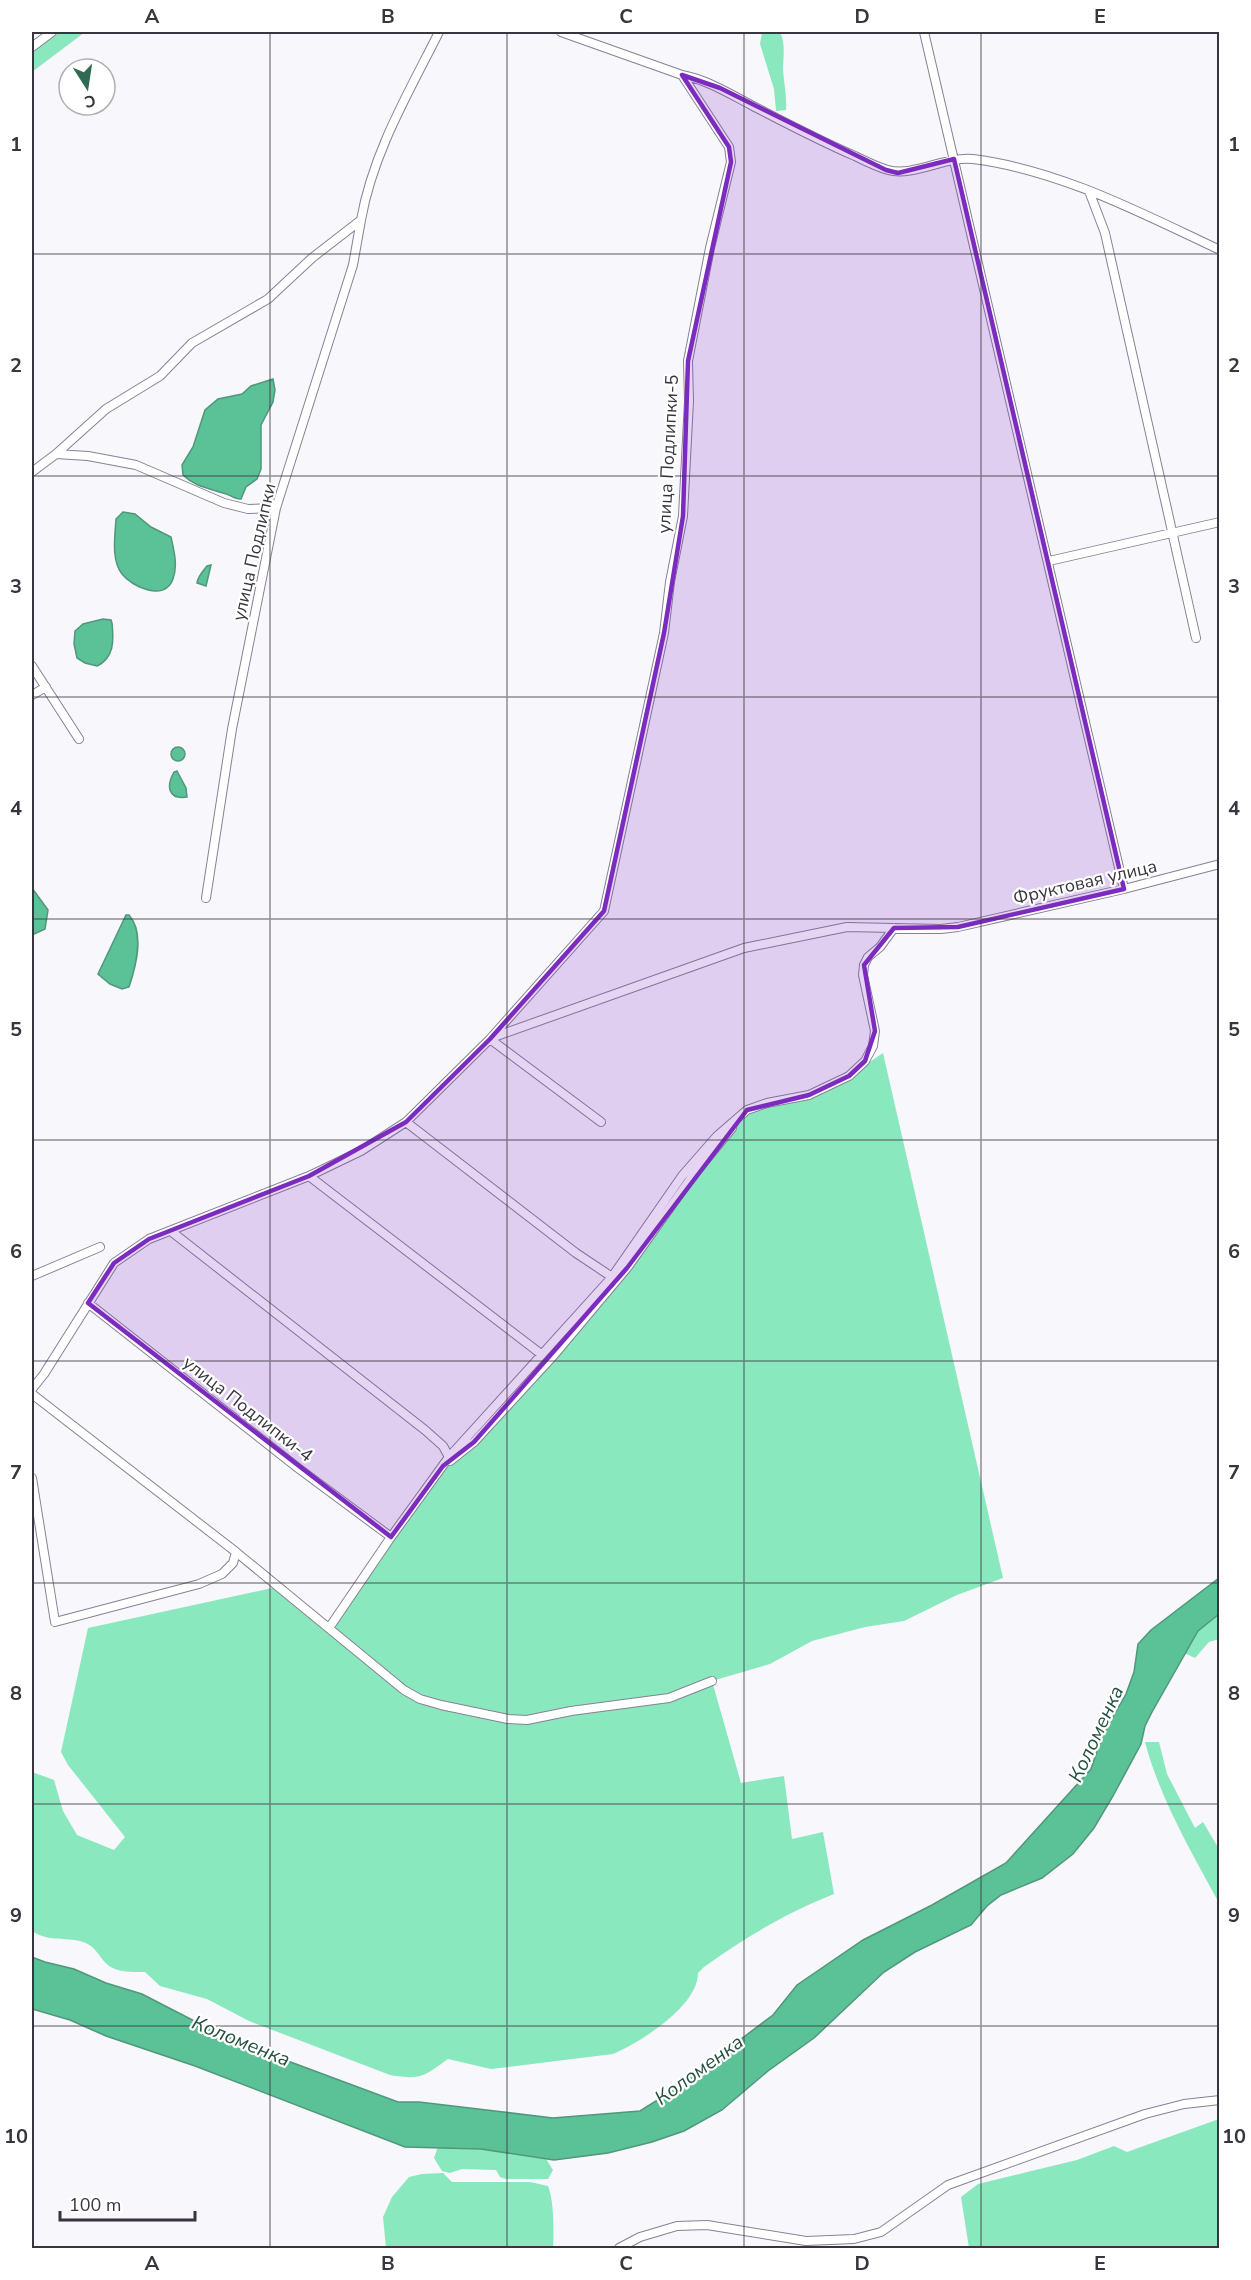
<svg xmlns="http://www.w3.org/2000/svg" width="1251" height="2280" font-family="'Nunito Sans',sans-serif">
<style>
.green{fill:#89e8be}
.water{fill:#5bc197;stroke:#50977c;stroke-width:1.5}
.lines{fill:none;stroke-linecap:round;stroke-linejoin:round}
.street-casing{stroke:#888096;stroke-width:10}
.street{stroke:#fff;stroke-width:8}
.marked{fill:#7b2cbf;fill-opacity:0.2;stroke:#7b2cbf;stroke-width:4.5;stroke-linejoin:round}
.grid{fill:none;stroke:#38353e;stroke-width:1.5;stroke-opacity:0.55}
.labels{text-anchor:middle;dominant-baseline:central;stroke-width:4.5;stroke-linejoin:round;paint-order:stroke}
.street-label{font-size:18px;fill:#38353e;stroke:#fff}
.water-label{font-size:20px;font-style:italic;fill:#25503e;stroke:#fff}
.neatline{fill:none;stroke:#38353e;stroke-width:2}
.grid-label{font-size:20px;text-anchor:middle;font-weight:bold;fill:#38353e}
</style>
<rect width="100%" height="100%" fill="#f8f7fc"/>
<path class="green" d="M58 32H85L32 72V51Z
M762 32H780C786 44 783 57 783 70 784 84 787 96 786 110L776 111 774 89 760 44Z
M883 1053 1003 1578 957 1595 904 1621 865 1627 812 1641 770 1664 712 1681 741 1783 784 1776 792 1839 823 1832 834 1894C786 1913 746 1937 704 1967L698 1973C698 2006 641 2042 613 2054L491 2069 448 2059C423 2077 421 2080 390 2075L249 2021 207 1999 160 1986 145 1972C133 1972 120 1973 109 1966 100 1959 97 1948 86 1943 68 1936 50 1943 32 1931V1772L54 1780 63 1811 77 1835 114 1850 125 1837 68 1765 61 1752 88 1628 277 1587 329 1628 421 1494 612 1277 682 1176 753 1111 809 1095 849 1076Z
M1219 1614V1639L1209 1642 1195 1658 1184 1653 1198 1631Z
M1145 1742H1159L1167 1774 1195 1828 1203 1822 1219 1849V1903C1191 1851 1160 1799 1145 1742Z
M1219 2119V2248H969L961 2197 978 2184 1077 2160 1114 2146 1127 2152Z
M438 2147 481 2149 546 2159 553 2170 548 2179H506L500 2177 496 2170 462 2169 450 2173 442 2171 434 2158Z
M443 2173 452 2182H530L548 2186C554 2200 554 2233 553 2248H386L383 2217 392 2197 409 2177 422 2174Z"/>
<path class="water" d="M273 379 275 390 273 402 261 425V469L257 479 246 487 241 499C233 499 230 494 223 493 207 488 194 486 183 475L182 465 193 447 205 410 218 399 242 394 251 386Z
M123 512 135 514 151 527 171 537C174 551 178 565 173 579 165 602 132 587 122 574 111 560 115 536 116 519Z
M211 565 206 586 197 583C198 576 203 571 207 566Z
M103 619 111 620 112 623C114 641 114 658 97 666L85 663 77 658 74 644 75 631 83 624Z
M171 754a7 7 0 1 1 14 0a7 7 0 1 1-14 0Z
M177 771 186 788 187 797C168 800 166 786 174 772Z
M32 888 48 910 45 929 32 935Z
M126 915H129C145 933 136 966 129 987L122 989 110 984 98 974Z
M1219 1578V1614L1198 1631 1152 1712 1145 1726 1141 1744 1113 1796 1094 1828 1073 1854 1042 1878 1001 1895 987 1906 971 1925 915 1952 884 1972 814 2038 768 2071 722 2110 684 2131 652 2142 608 2153 554 2160 481 2149 405 2147 195 2066 106 2036 70 2020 32 2009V1957L45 1962 74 1969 106 1983 142 1994 204 2026 269 2054 398 2102H419L553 2118 640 2111 672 2091 773 2015 797 1985 863 1940 932 1905 1006 1863 1091 1769 1102 1736 1126 1694 1134 1672 1138 1644 1151 1630Z"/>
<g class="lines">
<g class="street-casing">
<path id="street" d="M924 32 1124 889
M32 47 52 32
M682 75C708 80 730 94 753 106 786 123 820 141 855 156 865 161 877 167 888 170 914 177 945 156 973 159 1060 170 1141 213 1220 250
M1089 191 1105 233 1196 638
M56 454 88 456 136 465 224 503 248 509 276 508
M32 472 56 454 106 409 160 376 192 343 268 299 312 258 361 220C373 152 409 92 439 32
M1049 561 1220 522
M32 666 79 739
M32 695 46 687
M206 898 232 729 276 508 353 265 361 220
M494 1037 744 948 847 927 941 929 958 927 1124 889 1220 864
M490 1039 601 1122
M406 1122 576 1253 612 1277
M309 1176 541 1354
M172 1232 425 1430 443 1446 449 1457
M32 1276 100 1247
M88 1303 298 1468 391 1537
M32 1389 44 1374 114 1263 149 1239 309 1176 361 1151 406 1122 490 1039 604 911 664 633 670 582 683 516 689 401 688 361 710 248 731 162 729 147 682 75 561 32
M32 1394 236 1552 404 1690 420 1699 441 1705 508 1719 527 1720 571 1711 669 1698 712 1681
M450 1461 474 1442 554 1355 627 1268 691 1178 732 1128
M32 1478 55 1622 199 1584 222 1574 233 1563 236 1552
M329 1628 391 1537 449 1457 612 1277 682 1176 717 1136 747 1110 767 1103 809 1095 849 1076 865 1061 873 1046 875 1031 863 975 864 965 868 957 880 947 894 928
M619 2248 640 2237 677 2226 707 2225 806 2241 854 2239 881 2232 948 2185 1145 2114 1184 2104 1220 2100"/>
</g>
<use href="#street" class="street"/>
</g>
<path class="marked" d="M682 75 720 88 886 170 898 173 954 159 1124 889 958 927 894 928 864 965 875 1031 865 1061 849 1076 809 1095 747 1110 627 1268 474 1442 443 1466 391 1537 88 1303 114 1263 149 1239 309 1176 406 1122 490 1039 604 911 664 633 683 516 688 361 731 162 729 147Z"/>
<path class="grid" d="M270 32V2248M507 32V2248M744 32V2248M981 32V2248M32 254H1220M32 476H1220M32 697H1220M32 919H1220M32 1140H1220M32 1361H1220M32 1583H1220M32 1804H1220M32 2026H1220"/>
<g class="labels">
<g class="street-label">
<text transform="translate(668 454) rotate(-87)">улица Подлипки-5</text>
<text transform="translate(254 552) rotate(-77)">улица Подлипки</text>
<text transform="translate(1085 882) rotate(-13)">Фруктовая улица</text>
<text transform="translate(248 1409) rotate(38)">улица Подлипки-4</text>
</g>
<g class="water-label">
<text transform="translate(1096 1734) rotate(-65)">Коломенка</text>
<text transform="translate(241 2041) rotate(22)">Коломенка</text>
<text transform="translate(699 2070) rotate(-36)">Коломенка</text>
</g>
</g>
<rect width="1251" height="2280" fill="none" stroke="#ffffff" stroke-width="66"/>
<g transform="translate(87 87) rotate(168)"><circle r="28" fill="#ffffff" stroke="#afaeb2" stroke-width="1.5"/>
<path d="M0-4.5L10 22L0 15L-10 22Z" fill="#316a52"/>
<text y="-9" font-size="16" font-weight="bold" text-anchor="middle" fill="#38353e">С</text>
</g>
<path d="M60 2211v9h135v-9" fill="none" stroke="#38353e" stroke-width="3"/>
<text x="69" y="2211" font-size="18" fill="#38353e" stroke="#ffffff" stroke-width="4.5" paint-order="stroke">100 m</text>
<rect x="33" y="33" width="1185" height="2214" class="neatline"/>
<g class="grid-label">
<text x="152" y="23">A</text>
<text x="388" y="23">B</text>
<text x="626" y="23">C</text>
<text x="862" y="23">D</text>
<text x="1100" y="23">E</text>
<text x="16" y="151">1</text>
<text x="1234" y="151">1</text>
<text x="16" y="372">2</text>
<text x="1234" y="372">2</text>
<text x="16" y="593">3</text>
<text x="1234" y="593">3</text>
<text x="16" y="815">4</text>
<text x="1234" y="815">4</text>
<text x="16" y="1036">5</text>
<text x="1234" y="1036">5</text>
<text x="16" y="1258">6</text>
<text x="1234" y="1258">6</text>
<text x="16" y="1479">7</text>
<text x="1234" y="1479">7</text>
<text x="16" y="1700">8</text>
<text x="1234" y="1700">8</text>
<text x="16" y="1922">9</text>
<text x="1234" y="1922">9</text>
<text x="16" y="2143">10</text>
<text x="1234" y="2143">10</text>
<text x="152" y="2270">A</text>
<text x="388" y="2270">B</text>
<text x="626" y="2270">C</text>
<text x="862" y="2270">D</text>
<text x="1100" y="2270">E</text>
</g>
</svg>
